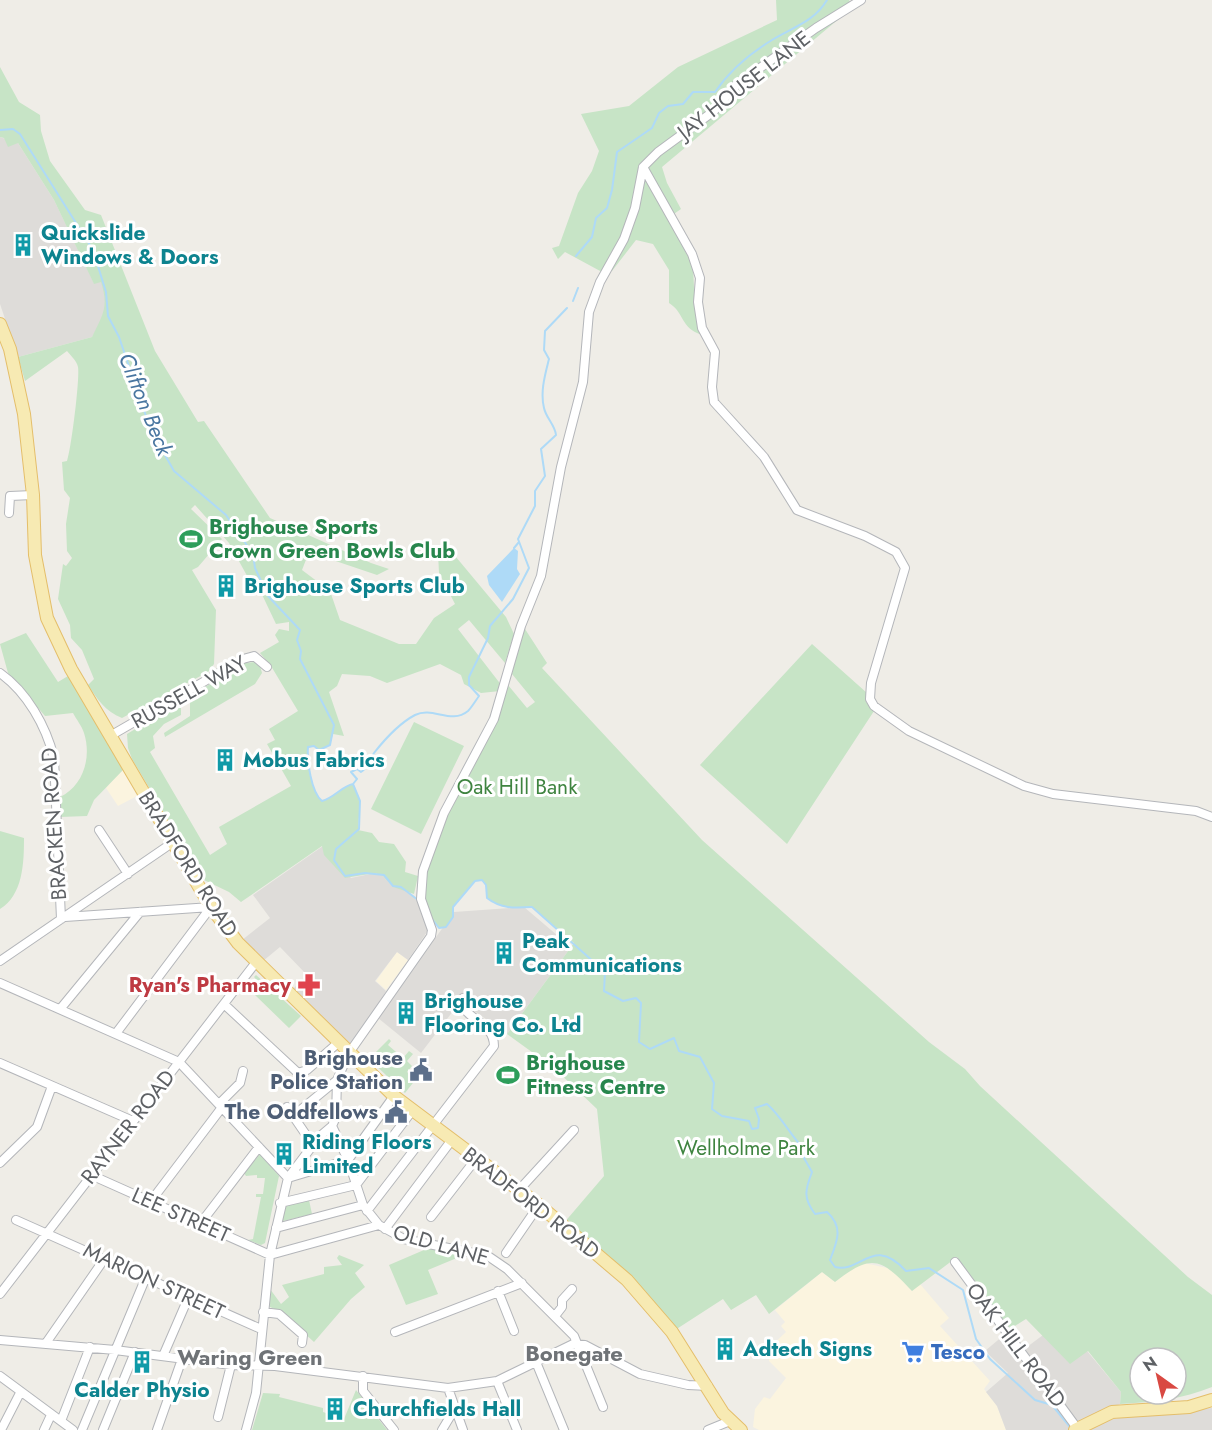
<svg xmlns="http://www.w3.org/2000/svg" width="1212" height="1430" font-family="Jost,sans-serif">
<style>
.commercial{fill:#fbf4df}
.industrial{fill:#dedcd9}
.green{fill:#c7e4c6;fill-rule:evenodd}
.water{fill:#aedaf7}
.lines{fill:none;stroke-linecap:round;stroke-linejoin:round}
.stream{stroke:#aedaf7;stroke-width:2}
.street-casing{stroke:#b4b6ba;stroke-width:10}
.primary-casing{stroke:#e4be6a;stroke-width:14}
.street{stroke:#fff;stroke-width:8}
.primary{stroke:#f7eab3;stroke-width:12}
.labels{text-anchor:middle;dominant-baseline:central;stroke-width:6;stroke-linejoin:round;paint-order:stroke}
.street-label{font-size:21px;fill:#5e6165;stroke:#fff}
.culture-label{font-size:21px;font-weight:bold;fill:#0d838f;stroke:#fff;text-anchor:start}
.leisure-label{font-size:21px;font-weight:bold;fill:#27864d;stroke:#fff;text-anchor:start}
.park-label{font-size:21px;fill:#3f8440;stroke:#fff}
.health-label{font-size:21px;font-weight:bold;fill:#be3a42;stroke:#fff;text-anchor:end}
.service-label{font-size:21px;font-weight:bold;fill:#4e5e75;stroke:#fff;text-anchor:end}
.shop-label{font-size:21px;font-weight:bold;fill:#366cbe;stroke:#fff;text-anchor:start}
.water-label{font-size:22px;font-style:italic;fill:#4976a0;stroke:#fff}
.neighbourhood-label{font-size:22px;font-weight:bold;fill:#6f7377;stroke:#fff}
</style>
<rect width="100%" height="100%" fill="#efede7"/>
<path class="commercial" d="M123 769 137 796 118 806 106 788Z
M397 952 408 960 386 990 376 981Z
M864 1263 892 1269 912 1291 920 1284 949 1318 940 1326 990 1381 984 1389 997 1406 1006 1430H759L753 1427 755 1409 764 1397 770 1399 786 1378 769 1361 770 1347 786 1332 781 1326 785 1322 775 1310 822 1272 835 1282 857 1264Z"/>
<path class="industrial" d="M0 137 18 143 54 200 94 283 101 281 105 293 106 313 92 337 18 357 0 304Z
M323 846 351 878 375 873 383 876 393 887 401 888 412 895 420 904 429 929 408 960 397 952 375 981 386 991 367 1024 347 1048 290 992 307 975 280 947 263 961 242 940 270 918 253 895Z
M524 907 571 947 507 1034 466 1005 463 998 421 1053 378 1018 454 912Z
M1004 1335 1019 1353 1043 1335 1070 1363 1087 1351 1121 1392 1120 1404 1069 1430H1006L997 1406 986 1392 1008 1373 985 1351Z
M1212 1408V1430H1087L1107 1420 1125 1417Z"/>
<path class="green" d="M776 0H849L853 7 662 167 667 183 681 209 668 218 693 266 695 308 702 335C680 328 685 313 669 303V270L653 244 636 240 612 271 602 272 565 252 558 259 552 248 559 246 578 193 592 171 599 151 581 114 629 106 678 67 777 20Z
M0 67 19 102 40 115 41 131 50 161 85 210 101 215 155 351 198 422 204 421 270 518 371 563 389 569 377 575 309 552 302 570 330 591 340 620 399 644H416L434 618 455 604 439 573 438 553 446 545 506 617 514 634 505 663 469 620 458 629 502 686 500 691 481 693 464 684 461 675 440 664 387 683 370 676 342 674 337 686 329 692 344 736 333 734 330 745 319 750 314 746 308 748C307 761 311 793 322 801 334 798 342 786 353 784L360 801 358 830 372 833 379 842 394 844 406 862 405 872 418 876 414 894 393 887 383 876 375 873 345 878 324 855 322 846 241 902 229 892 204 880 132 759 128 748 127 734 175 705 181 706V715L164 724 153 736 155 748 150 752 210 855 227 844 219 827 291 786 267 744 275 740 269 729 298 711 271 666 260 653 279 642 275 635 279 629 289 631V622L276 624 257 584 251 583 229 543 195 505 191 509 222 539 198 567 192 570 216 610 214 664 208 672 122 718C105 711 98 700 88 685L94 679 82 650 71 638 70 625 58 599 63 564 66 566 72 558 67 551 66 524 70 498 64 490 62 462 67 461C71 450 80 379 78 367 77 361 70 355 67 351L25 381 18 357 92 337C103 314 109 307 101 282L94 284 54 200 18 143 8 147 4 138 0 137Z
M525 629 547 663 542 668 702 840 929 1042 965 1069 980 1086 1188 1277 1212 1295V1387C1183 1399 1152 1402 1120 1404L1121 1392 1088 1351 1070 1364 1026 1319 1010 1329 957 1257 912 1291C881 1258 872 1253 835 1282L822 1272 769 1314 756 1295 731 1310 723 1299 672 1332 563 1224 604 1176 597 1109 554 1068 507 1034 574 943 532 907C515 908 501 909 487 898L486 885 482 880 475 881 453 907V917L446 927 439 928 424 908 423 882 449 809 498 720 508 685 527 708 535 702 512 674 521 630ZM1140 1358H1176V1394H1140Z
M26 633 58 682 68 676 123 770 94 800 87 816 60 817V797C83 786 92 758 84 733 82 726 76 719 73 713L45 716 8 673 0 644Z
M812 644 867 693 866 702 874 711 787 844 700 765Z
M255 662 260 666 262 673 255 684 165 737 164 733 190 716V696L245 663Z
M414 722 464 746 421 834 371 809Z
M0 831 24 838C24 863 23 895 0 909Z
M256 975 301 1016 289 1028 255 995 263 987 254 977Z
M389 1039 391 1041 388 1045 403 1058 409 1051 413 1054 407 1061 412 1066 407 1072 416 1079 405 1093 369 1059Z
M260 1154 279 1176 265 1243 261 1245 248 1240 253 1239 261 1197H256V1194H263L265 1178H257V1175L246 1176 244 1173Z
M309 1200 312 1214 279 1222 282 1206Z
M431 1247 464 1255 428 1270 438 1294 406 1305 389 1265Z
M339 1255 364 1265 355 1273 365 1287 351 1299 314 1342 281 1312 268 1306 270 1289 281 1304 289 1297 282 1285 324 1274V1267L342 1265 337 1258Z
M356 1390 387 1430H252L263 1393 280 1394 279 1397 323 1408V1412L344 1419Z"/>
<path class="water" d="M514 548 518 551 517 569 520 574 502 602 489 585 487 576Z"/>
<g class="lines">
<path class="stream" d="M0 130 13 129 20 134 93 250 106 292 108 316 119 337 147 419 161 448 174 471 226 515 253 554 255 568 268 596 300 630 297 640 301 651 300 659 334 725 330 745 319 750 314 746 308 747C307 761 311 792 322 801 334 798 342 786 353 784L360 801 359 829 336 849 334 860 345 876 365 873 384 875 393 886 401 887 418 900
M576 256 592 237 596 218 607 208 612 190 617 152 652 128 659 113 668 106 683 104 693 92H715C730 70 749 54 772 40 793 27 814 22 827 0
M573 301 578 288
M514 548 519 542
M353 784 357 779 351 772 357 769 361 772C368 768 369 760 374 753 385 739 398 724 415 715 433 706 451 725 468 711 472 707 476 700 479 696L469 685V677L488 638 490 626 513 599 529 568 518 539 535 506V491L545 476 541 449 556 435C555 425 546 418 544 408 540 392 545 375 549 359L544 350 545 331 567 308
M432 919 439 928 446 927 453 917V907L475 881 482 880 486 885 487 898C501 909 515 908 532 907L605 972 604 991 623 1001 636 998 641 1003 639 1042 650 1049 674 1038 679 1051 700 1057 714 1083 712 1109 722 1116 749 1121 752 1129 758 1128 759 1119 755 1108 767 1104C783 1118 791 1137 806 1151L804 1158 812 1172C805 1190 803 1198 815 1214L827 1212C844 1227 837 1242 830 1260L835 1267C863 1273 872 1235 906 1271L929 1268 963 1290 976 1339 990 1359 1035 1400 1052 1405 1070 1427"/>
<g class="street-casing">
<path id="street" d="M643 167 692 254 700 278 698 302 702 328 715 352 712 387 714 402 764 457 797 510 865 536 896 552 905 568 871 683 870 699 874 706 909 731 1024 786 1053 794 1196 811 1212 817
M9 513 10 496 33 495
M0 673C27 692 46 726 54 758L61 919
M110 736 243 659 254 656 267 667
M99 830 128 874
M65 917 211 907
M0 961 172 843
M0 983 179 1062 288 1178 348 1160 394 1096
M225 1005 298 1073 307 1070 339 1042
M61 1008 140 912
M117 1032 211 907
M0 1063 133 1121
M220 1103 240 1083 243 1071
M287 1107 313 1145
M293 1116 337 1080
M332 1126 348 1160 363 1205 379 1225 404 1239 488 1256 507 1269 574 1336 603 1407
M0 1163 37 1127 52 1086
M91 1175 270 1255 379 1225
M519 1190 574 1130
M151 1201 223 1106
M280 1203 356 1185 412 1111
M367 1211 494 1046C494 1023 468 1021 460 1002L463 998
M431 1217 476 1159
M16 1220 261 1329
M200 1224 259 1147
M276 1228 363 1205
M385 1229 451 1141
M506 1253 539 1205
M955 1262 1077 1428
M498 1291 514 1331
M0 1294 257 961
M263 1312 279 1314 303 1335 302 1343
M555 1316 562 1307V1300L572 1289
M395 1332 522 1283
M0 1340 115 1350 231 1365 275 1366 448 1388 497 1381 573 1344 585 1345 640 1374 688 1385 708 1386
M46 1343 105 1258
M163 1356 189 1296
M536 1362 564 1430
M0 1376 73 1430
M363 1376V1391L394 1430
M497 1381 517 1430
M448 1388 463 1430
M218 1417 231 1365
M61 1421 90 1347
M1 1430 20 1393
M44 1430 51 1415
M82 1430 146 1277
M103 1430 135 1352
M157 1430 182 1359
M246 1430 256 1393 270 1255 288 1178 319 1137 332 1126 336 1117 337 1080 349 1053 431 936 432 930 421 899 423 871 444 813 494 719 521 626 541 576 561 467 583 382 589 312 600 282 624 239 635 208 643 167 658 152 714 111 736 85 816 28 861 0
M442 1430 451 1415 457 1413
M708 1430 730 1421"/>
</g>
<g class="primary-casing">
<path id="primary" d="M0 324 10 349 24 414 33 495 35 555 47 618 71 669 211 907 238 943 394 1096 539 1205 627 1280 672 1332 723 1413 741 1430
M1075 1430 1112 1412 1189 1407 1212 1400"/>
</g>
<use href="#street" class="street"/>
<use href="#primary" class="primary"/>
</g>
<defs>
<g id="building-bare" transform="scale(1.8)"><path d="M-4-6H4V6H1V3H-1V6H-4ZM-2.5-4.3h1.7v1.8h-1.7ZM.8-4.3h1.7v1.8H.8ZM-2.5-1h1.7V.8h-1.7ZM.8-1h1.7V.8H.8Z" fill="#0f9aa8" stroke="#fff" stroke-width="2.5" paint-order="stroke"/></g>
<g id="stadium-bare" transform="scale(1.8)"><path d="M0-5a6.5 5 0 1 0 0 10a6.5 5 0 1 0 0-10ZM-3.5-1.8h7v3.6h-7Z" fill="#2e9e5b" stroke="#fff" stroke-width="2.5" paint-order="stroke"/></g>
<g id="pharmacy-bare" transform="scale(1.8)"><path d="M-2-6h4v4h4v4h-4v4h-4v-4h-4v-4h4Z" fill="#e0444e" stroke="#fff" stroke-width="2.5" paint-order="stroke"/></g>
<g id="civic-bare" transform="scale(1.8)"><path d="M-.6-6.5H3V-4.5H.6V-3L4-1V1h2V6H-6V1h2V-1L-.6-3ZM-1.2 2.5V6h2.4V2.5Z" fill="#5c6f8a" stroke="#fff" stroke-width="2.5" paint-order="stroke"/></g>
<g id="supermarket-bare" transform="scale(1.8)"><path d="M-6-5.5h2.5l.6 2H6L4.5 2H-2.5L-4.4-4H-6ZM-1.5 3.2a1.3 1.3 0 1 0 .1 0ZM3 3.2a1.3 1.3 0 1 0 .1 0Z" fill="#3f7fe0" stroke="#fff" stroke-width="2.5" paint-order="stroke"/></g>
</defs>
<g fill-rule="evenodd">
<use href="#building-bare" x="23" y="245"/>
<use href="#stadium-bare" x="191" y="539"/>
<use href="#building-bare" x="226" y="586"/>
<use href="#building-bare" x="225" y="760"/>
<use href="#building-bare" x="504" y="953"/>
<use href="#pharmacy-bare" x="309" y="985"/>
<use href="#building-bare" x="406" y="1013"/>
<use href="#civic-bare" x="421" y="1070"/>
<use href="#stadium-bare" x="508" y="1075"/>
<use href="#civic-bare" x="396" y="1112"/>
<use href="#building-bare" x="284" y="1154"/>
<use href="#building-bare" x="725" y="1349"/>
<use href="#supermarket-bare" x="913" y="1352"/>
<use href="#building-bare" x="142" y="1362"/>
<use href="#building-bare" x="335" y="1409"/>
</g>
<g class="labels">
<g class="street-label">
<text transform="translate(744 85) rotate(-38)">JAY HOUSE LANE</text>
<text transform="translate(189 692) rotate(-29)">RUSSELL WAY</text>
<text transform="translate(54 824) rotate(-94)">BRACKEN ROAD</text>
<text transform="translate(188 864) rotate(58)">BRADFORD ROAD</text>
<text transform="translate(128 1127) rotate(-52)">RAYNER ROAD</text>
<text transform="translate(531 1203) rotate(38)">BRADFORD ROAD</text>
<text transform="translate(181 1215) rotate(24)">LEE STREET</text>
<text transform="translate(441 1245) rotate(16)">OLD LANE</text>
<text transform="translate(154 1281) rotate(25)">MARION STREET</text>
<text transform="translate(1016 1345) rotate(53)">OAK HILL ROAD</text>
</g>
<g class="culture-label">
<text x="41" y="233">Quickslide<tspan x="41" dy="24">Windows &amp; Doors</tspan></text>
<text x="244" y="586">Brighouse Sports Club</text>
<text x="243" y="760">Mobus Fabrics</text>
<text x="522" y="941">Peak<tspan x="522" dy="24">Communications</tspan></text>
<text x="424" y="1001">Brighouse<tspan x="424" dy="24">Flooring Co. Ltd</tspan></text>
<text x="302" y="1142">Riding Floors<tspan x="302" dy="24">Limited</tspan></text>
<text x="743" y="1349">Adtech Signs</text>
<text x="142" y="1390" text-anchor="middle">Calder Physio</text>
<text x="353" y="1409">Churchfields Hall</text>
</g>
<g class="leisure-label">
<text x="209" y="527">Brighouse Sports<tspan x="209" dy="24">Crown Green Bowls Club</tspan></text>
<text x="526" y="1063">Brighouse<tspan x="526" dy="24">Fitness Centre</tspan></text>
</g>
<g class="park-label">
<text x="517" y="787">Oak Hill Bank</text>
<text x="746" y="1148">Wellholme Park</text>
</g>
<g class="health-label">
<text x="291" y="985">Ryan's Pharmacy</text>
</g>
<g class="service-label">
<text x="403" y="1058">Brighouse<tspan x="403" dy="24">Police Station</tspan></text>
<text x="378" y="1112">The Oddfellows</text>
</g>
<g class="shop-label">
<text x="931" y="1352">Tesco</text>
</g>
<g class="water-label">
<text transform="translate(146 404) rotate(68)">Clifton Beck</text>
</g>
<g class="neighbourhood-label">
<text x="574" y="1353">Bonegate</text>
<text x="250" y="1357">Waring Green</text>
</g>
</g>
<g transform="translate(1158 1376) rotate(326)"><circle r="28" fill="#ffffff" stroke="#bfc0c1" stroke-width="1.5"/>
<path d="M0-4.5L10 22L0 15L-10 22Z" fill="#d94942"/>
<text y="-9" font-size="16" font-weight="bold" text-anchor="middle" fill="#5e6165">N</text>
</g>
</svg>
